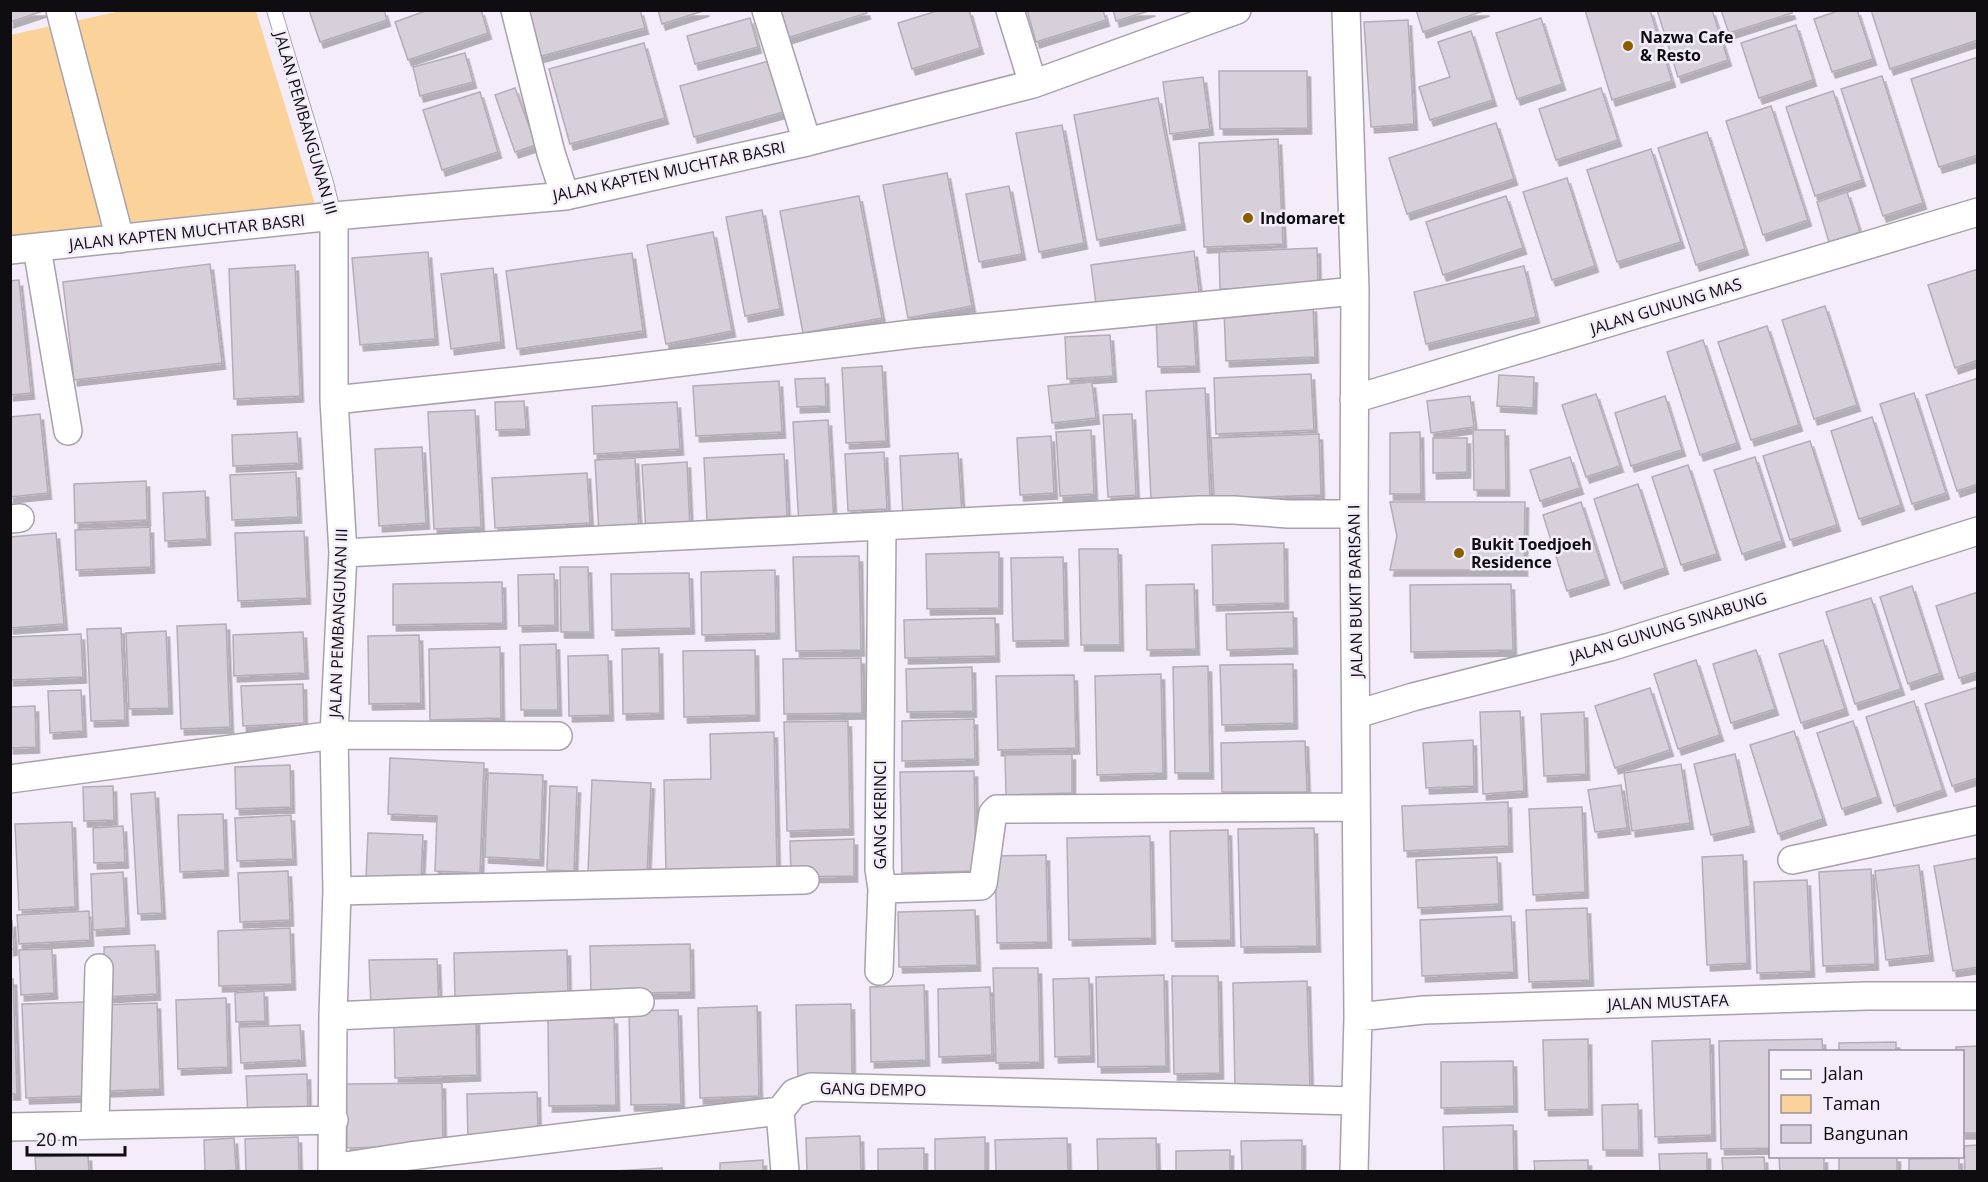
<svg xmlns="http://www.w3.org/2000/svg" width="1988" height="1182" font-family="'Open Sans',sans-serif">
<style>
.green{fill:#fad29a}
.building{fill:#d7d0db;stroke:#b4adb8;stroke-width:1.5;filter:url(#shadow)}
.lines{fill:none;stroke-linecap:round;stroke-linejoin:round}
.lane-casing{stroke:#a8a1ac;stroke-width:16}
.street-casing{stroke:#a8a1ac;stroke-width:30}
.lane{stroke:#fff;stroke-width:14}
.street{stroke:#fff;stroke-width:27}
.poi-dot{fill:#8a5d01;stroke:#f4ecf8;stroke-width:2}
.labels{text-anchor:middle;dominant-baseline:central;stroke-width:5;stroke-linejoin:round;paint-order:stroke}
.poi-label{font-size:16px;font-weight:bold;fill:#0f0d11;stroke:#f4ecf8;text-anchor:start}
.street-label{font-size:16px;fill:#0f0d11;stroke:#f4ecf8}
</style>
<defs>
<filter id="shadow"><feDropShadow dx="3.5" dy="6" stdDeviation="0" flood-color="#0004"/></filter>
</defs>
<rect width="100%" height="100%" fill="#f4ecf8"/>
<path class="green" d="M121 11H256L316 207 11 241 10 35Z"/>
<path class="building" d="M10 10H46L10 22Z
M309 10H384L387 20 320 42Z
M428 10H481L488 33 408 60 395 22Z
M527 10H640L645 28 538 57Z
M658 10H706L662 24Z
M778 10H866L867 13 787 38Z
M940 10H969L980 48 912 69 898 23Z
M1027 10H1103L1106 20 1036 42Z
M1113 10H1152L1116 21Z
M1416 10H1486L1423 32Z
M1585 10H1650L1672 81 1612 100Z
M1657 10H1712L1728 60 1678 77Z
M1721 10H1791L1792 13 1729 33Z
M1841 10H1857L1873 59 1832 72 1814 19Z
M1871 10H1978V40L1890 69Z
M750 18 758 47 695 64 687 36Z
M1541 18 1562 84 1517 99 1496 33Z
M1408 20 1414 124 1371 127 1364 22Z
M1796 25 1813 80 1759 98 1741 43Z
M1471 31 1493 100 1430 120 1419 87 1450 77 1438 42Z
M644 43 665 118 570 144 549 69Z
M465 53 473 82 420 96 413 67Z
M1978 57V155L1939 167 1911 79Z
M772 60 787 111 694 137 680 86Z
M1219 71H1307L1308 128 1220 129Z
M1882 76 1923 203 1883 216 1841 89Z
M1203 77 1210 129 1170 134 1163 82Z
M515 88 536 145 515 152 495 95Z
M1601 88 1618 140 1556 160 1539 109Z
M1833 91 1862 180 1815 196 1786 107Z
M480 92 498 152 442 170 423 110Z
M1158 98 1182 224 1097 240 1074 115Z
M1771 106 1808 220 1763 235 1726 121Z
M1496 123 1514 179 1407 214 1389 158Z
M1062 125 1084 243 1039 252 1016 133Z
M1707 132 1745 249 1696 265 1658 148Z
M1278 139 1283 244 1204 247 1199 143Z
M1651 149 1681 242 1617 262 1587 170Z
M947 173 972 306 908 318 883 185Z
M1567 178 1595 266 1552 280 1523 192Z
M1009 186 1022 254 979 262 966 194Z
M1847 192 1860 232 1829 242 1817 202Z
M859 196 882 318 803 333 780 211Z
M1506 196 1523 248 1443 275 1426 222Z
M762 210 780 309 745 316 726 217Z
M713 232 732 331 666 344 647 245Z
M1317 248 1318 286 1220 289 1219 252Z
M1194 251 1200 299 1097 312 1091 265Z
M428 252 435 339 360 345 352 258Z
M632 253 643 331 517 349 506 271Z
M210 264 222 363 74 380 63 282Z
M295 265 300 396 234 399 229 269Z
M1524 266 1536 317 1426 344 1414 292Z
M493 268 501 342 451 349 441 274Z
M1978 269V360L1955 368 1928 285Z
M19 280 31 393 10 395V281Z
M1313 306 1315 357 1226 361 1224 310Z
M1825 306 1857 405 1814 419 1782 320Z
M1193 313 1196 366 1158 367 1156 315Z
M1767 326 1799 425 1751 440 1718 342Z
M1110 335 1113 376 1067 379 1065 337Z
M1703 340 1737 443 1700 455 1667 352Z
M882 366 886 441 846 443 842 368Z
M1311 374 1314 430 1216 434 1214 378Z
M1499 375 1534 377 1533 408 1497 406Z
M825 378 826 406 797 407 795 379Z
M1978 378V484L1957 491 1926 395Z
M779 381 782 432 696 436 693 386Z
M1092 382 1096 418 1052 423 1048 386Z
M1205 388 1210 496 1151 499 1146 391Z
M1914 393 1946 493 1912 504 1880 404Z
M1596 394 1620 466 1586 477 1562 405Z
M1470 396 1474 427 1431 433 1427 401Z
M1665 396 1682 450 1631 466 1615 413Z
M524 401 526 429 496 430 495 402Z
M677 402 680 449 594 454 592 406Z
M475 410 481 527 434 529 428 412Z
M40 414 48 493 10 497V417Z
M1132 414 1136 495 1108 497 1103 415Z
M1872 417 1901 505 1859 519 1831 431Z
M828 420 834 524 799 526 793 422Z
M1091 430 1094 494 1060 496 1056 432Z
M1473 430H1505L1506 490H1474Z
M297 432 299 463 233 466 232 435Z
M1420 432 1421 494H1390V433Z
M1319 434 1321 495 1214 499 1211 438Z
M1051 436 1054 493 1020 495 1017 438Z
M1433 438H1467V472L1433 473Z
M1810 441 1837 525 1790 540 1763 456Z
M422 447 426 523 379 526 375 449Z
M884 452 887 509 848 511 845 454Z
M958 453 962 515 903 518 900 456Z
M784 454 787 516 707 520 704 458Z
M1570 457 1580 488 1540 501 1530 470Z
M1755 457 1782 541 1742 554 1714 470Z
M635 458 639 532 599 535 595 460Z
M687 462 690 530 646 532 642 465Z
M1688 465 1717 554 1681 565 1652 477Z
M296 472 298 517 232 520 230 475Z
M587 473 590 523 495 528 492 478Z
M146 481 147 520 75 523 74 484Z
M1638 484 1665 568 1621 583 1594 499Z
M205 491 207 539 165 541 163 493Z
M1390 502H1525L1524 570H1390L1397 536Z
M1581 502 1606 579 1567 591 1543 515Z
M150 527 151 567 76 570 75 530Z
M304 531 307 598 238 601 235 533Z
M56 533 64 624 10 628V537Z
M1284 543 1285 603 1213 605 1212 545Z
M1079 549H1118L1120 645H1081Z
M999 552V608L927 609 926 554Z
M859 556 861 650 796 651 793 557Z
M1063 557 1065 640 1013 641 1011 558Z
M560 567H588L590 632H561Z
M775 570 776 633 702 635 701 572Z
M689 573 691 628 612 630 611 574Z
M554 574 555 625 519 626 518 575Z
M502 582 503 623 393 625V584Z
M1194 584 1196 649 1147 650 1146 585Z
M1511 584 1513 650 1411 652 1410 585Z
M1912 586 1940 673 1908 684 1880 597Z
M1978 592V672L1959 678 1936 606Z
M1871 598 1901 689 1855 704 1826 612Z
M1293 612 1294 648 1227 650 1226 614Z
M995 618 996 656 905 658 904 620Z
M226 624 230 727 181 729 177 626Z
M121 628 125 720 91 721 87 629Z
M166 631 169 708 129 709 126 633Z
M303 632 305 673 234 676 233 635Z
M81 634 83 677 10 680V637Z
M419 635 421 703 369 704 368 636Z
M1823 640 1845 709 1801 723 1779 654Z
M556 644 558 710H521L520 645Z
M500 647 501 718 430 720 429 649Z
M659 648 660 713 623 714 622 649Z
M755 650 756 715 684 717 683 651Z
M1756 650 1775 709 1731 723 1713 664Z
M608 655 610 715 569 716 568 656Z
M861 658 862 713 784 714 783 659Z
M1696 660 1720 735 1678 749 1654 674Z
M1293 664 1294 723 1222 725 1220 665Z
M1208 666 1210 773H1175L1173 667Z
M972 667 973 711 907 712 906 669Z
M1161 674 1163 773 1097 775 1095 676Z
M1074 675 1076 748 998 750 996 676Z
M303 684 304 723 243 726 241 686Z
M1978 687V778L1952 786 1925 704Z
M1650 688 1670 750 1615 768 1595 706Z
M81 690 83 731 50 733 48 691Z
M1914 701 1943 790 1894 806 1866 717Z
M35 706 36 747 10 748V707Z
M1520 711 1524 791 1483 794 1480 712Z
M1584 712 1586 774 1544 776 1541 714Z
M974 719 975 759 902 761V721Z
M848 721 850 829 787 831 784 722Z
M1853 721 1878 797 1842 809 1817 733Z
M1794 731 1823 819 1778 834 1750 745Z
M774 732 777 871 666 873 664 780 711 779 710 734Z
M1473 740 1474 786 1426 788 1423 743Z
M1305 741 1307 792H1222L1221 743Z
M1072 754V793L1006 795 1005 755Z
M1735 754 1751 826 1711 835 1694 764Z
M390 758 484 763 480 873 435 871 437 816 388 814Z
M1681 764 1690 823 1632 831 1624 773Z
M290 765 291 807 236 809 235 767Z
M974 771 976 871 902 873 900 772Z
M488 773 543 775 540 860 485 857Z
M592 780 651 783 647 875 588 872Z
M1621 785 1627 828 1595 832 1588 790Z
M113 786 114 820 84 821 83 787Z
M550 786 577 787 574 871 547 870Z
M155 792 162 913 138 914 131 794Z
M1508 802 1509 846 1404 851 1402 806Z
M1582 807 1585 892 1533 895 1529 809Z
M223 814 225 870 180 872 178 815Z
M291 815 293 859 237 861 235 818Z
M72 822 75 907 19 910 15 824Z
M123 826 125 862 94 863 93 828Z
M1314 828 1317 946 1241 947 1238 829Z
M1228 830 1231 940 1172 941 1170 831Z
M368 833 423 835 421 879 366 878Z
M1150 836 1152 938 1069 940 1067 838Z
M854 839V876L791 877 790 841Z
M1046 855 1048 942 997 943 995 856Z
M1743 855 1747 963 1707 965 1702 857Z
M1497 857 1499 904 1418 908 1416 860Z
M1978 858V967L1953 971 1934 866Z
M1919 865 1930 955 1886 960 1875 871Z
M1871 869 1875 964 1823 966 1819 872Z
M288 871 290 920 240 922 238 873Z
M123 872 126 928 93 930 91 874Z
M1807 880 1811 971 1757 973 1754 882Z
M1587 908 1590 980 1529 982 1526 910Z
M975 910 977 965 899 967 898 912Z
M89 911 90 940 19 944 17 915Z
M1511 916 1514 972 1422 976 1420 920Z
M12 921 14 949 10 950V922Z
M290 928 292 984 219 986 218 931Z
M690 944 691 992 591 994 590 946Z
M155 945 157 994 105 997 104 947Z
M52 949 54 993 21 995 19 950Z
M567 950 568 999 455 1001 454 953Z
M437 959 439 1006 371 1007 369 960Z
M993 968H1038L1040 1062 996 1063Z
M1164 975 1166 1066 1098 1067 1096 977Z
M1172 976H1218L1220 1073 1174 1074Z
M1089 978 1091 1056 1055 1057 1053 979Z
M10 979H13L17 1094H10Z
M1307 981 1310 1088 1235 1090 1233 983Z
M924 985 926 1060 871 1062 870 987Z
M990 987 992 1055 939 1057 938 989Z
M264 991 265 1021 236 1022 235 993Z
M226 998 228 1067 178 1069 176 1000Z
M85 1002 89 1096 26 1098 22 1004Z
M157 1003 160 1089 106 1091 102 1005Z
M851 1004 852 1079 798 1080 796 1005Z
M757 1006 759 1096 700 1098 698 1008Z
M678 1010 681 1104 631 1105 629 1011Z
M614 1018 616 1105 549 1106 548 1019Z
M476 1019 477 1075 395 1078 394 1020Z
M300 1025 302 1060 241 1063 239 1027Z
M1588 1039 1589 1109 1545 1110 1543 1040Z
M1710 1039 1712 1135 1655 1137 1652 1041Z
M1822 1039 1823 1052H1770V1148L1721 1149 1719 1041Z
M1896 1042V1052H1839V1043Z
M1978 1046V1133H1962V1052H1956V1047Z
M1513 1061 1514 1106 1441 1108V1062Z
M307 1074 308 1114 248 1117 246 1076Z
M442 1083 443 1145 347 1148 346 1084Z
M537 1092 538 1130 468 1143 467 1094Z
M1638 1104 1639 1150H1603L1602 1105Z
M1513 1125 1514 1172H1444L1443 1127Z
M860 1136 861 1172H807L806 1138Z
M298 1137 299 1172H246L245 1139Z
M985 1137V1172H935V1139Z
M234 1138 236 1170 205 1172 204 1140Z
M1067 1138 1068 1172H996L995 1140Z
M1156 1138 1157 1172H1098L1097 1139Z
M1302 1140V1172H1242L1241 1141Z
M1978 1145V1172H1965L1964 1146Z
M924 1148V1172H878V1149Z
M1230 1150V1172H1176V1151Z
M1707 1153V1172H1660L1659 1154Z
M88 1155 89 1172H36L35 1157Z
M1897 1156V1172H1839V1157Z
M1764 1157 1765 1172H1723L1722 1158Z
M1779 1157H1824V1172H1780Z
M1959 1158V1172H1909V1159Z
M763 1160V1172H720V1163Z
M1588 1160V1172H1535L1534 1161Z
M662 1168V1172H616V1171Z"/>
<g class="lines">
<g class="lane-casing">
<path id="lane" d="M274 10 326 183 334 216"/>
</g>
<g class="street-casing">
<path id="street" d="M60 10 120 239
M515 10 551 153 565 196
M766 10 807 142
M1010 10 1033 84
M1346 10 1355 291 1354 514 1358 1017 1354 1172
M37 248 68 431
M10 250 334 216 565 196 807 142 1033 84 1237 10
M1354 399 1978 212
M334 400 601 372 912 334 1355 291
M10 519 20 518
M882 526 879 869 882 889 981 886 983 884 992 819 993 813 997 809 1356 807
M343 553 1199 510H1234L1288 514H1354
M1357 714 1413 697 1610 647 1978 531
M10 779 334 735 558 736
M1792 860 1978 820
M337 891 805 880
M879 971 882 889
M333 1016 640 1002
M1358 1017 1424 1010 1867 996H1978
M780 1111 785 1172
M95 1125 99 968
M10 1127 334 1120
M332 1168 410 1156 780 1111 794 1093 811 1087 1355 1101
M332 1172 333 1016 337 891 334 735 343 553 334 400V216"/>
</g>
<use href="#lane" class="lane"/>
<use href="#street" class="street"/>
</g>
<g class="poi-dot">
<circle cx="1628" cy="46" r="6"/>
<circle cx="1248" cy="218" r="6"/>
<circle cx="1459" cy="553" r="6"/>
</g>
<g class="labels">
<g class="poi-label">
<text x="1640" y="37">Nazwa Cafe<tspan x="1640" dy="18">&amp; Resto</tspan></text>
<text x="1260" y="218">Indomaret</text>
<text x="1471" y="544">Bukit Toedjoeh<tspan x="1471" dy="18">Residence</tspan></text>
</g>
<g class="street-label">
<text transform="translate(306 123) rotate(74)">JALAN PEMBANGUNAN III</text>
<text transform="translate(669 171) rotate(-12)">JALAN KAPTEN MUCHTAR BASRI</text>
<text transform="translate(187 232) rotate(-6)">JALAN KAPTEN MUCHTAR BASRI</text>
<text transform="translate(1666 306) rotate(-17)">JALAN GUNUNG MAS</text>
<text transform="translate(1355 591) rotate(-91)">JALAN BUKIT BARISAN I</text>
<text transform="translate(338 623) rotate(-88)">JALAN PEMBANGUNAN III</text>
<text transform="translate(1668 627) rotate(-17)">JALAN GUNUNG SINABUNG</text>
<text transform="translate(880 815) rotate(-90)">GANG KERINCI</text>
<text transform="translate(1668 1002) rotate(-2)">JALAN MUSTAFA</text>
<text transform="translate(873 1089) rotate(1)">GANG DEMPO</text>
</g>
</g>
<rect width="1988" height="1182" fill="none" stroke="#0f0d11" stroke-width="24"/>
<rect x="1769" y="1050" width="195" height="108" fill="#f4ecf8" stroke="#98939c" stroke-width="1.5"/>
<rect x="1781" y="1070" width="30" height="9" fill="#ffffff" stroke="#98939c" stroke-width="1.5"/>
<text x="1823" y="1080" font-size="18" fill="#0f0d11">Jalan</text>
<rect x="1781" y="1095" width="30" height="18" fill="#fad29a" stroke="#98939c" stroke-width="1.5"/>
<text x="1823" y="1110" font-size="18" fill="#0f0d11">Taman</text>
<rect x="1781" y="1125" width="30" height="18" fill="#d7d0db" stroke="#98939c" stroke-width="1.5"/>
<text x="1823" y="1140" font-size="18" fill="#0f0d11">Bangunan</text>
<path d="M27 1146v9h98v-9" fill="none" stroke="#0f0d11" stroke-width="3"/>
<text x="36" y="1146" font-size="18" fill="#0f0d11" stroke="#f4ecf8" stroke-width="4.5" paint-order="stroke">20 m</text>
</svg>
